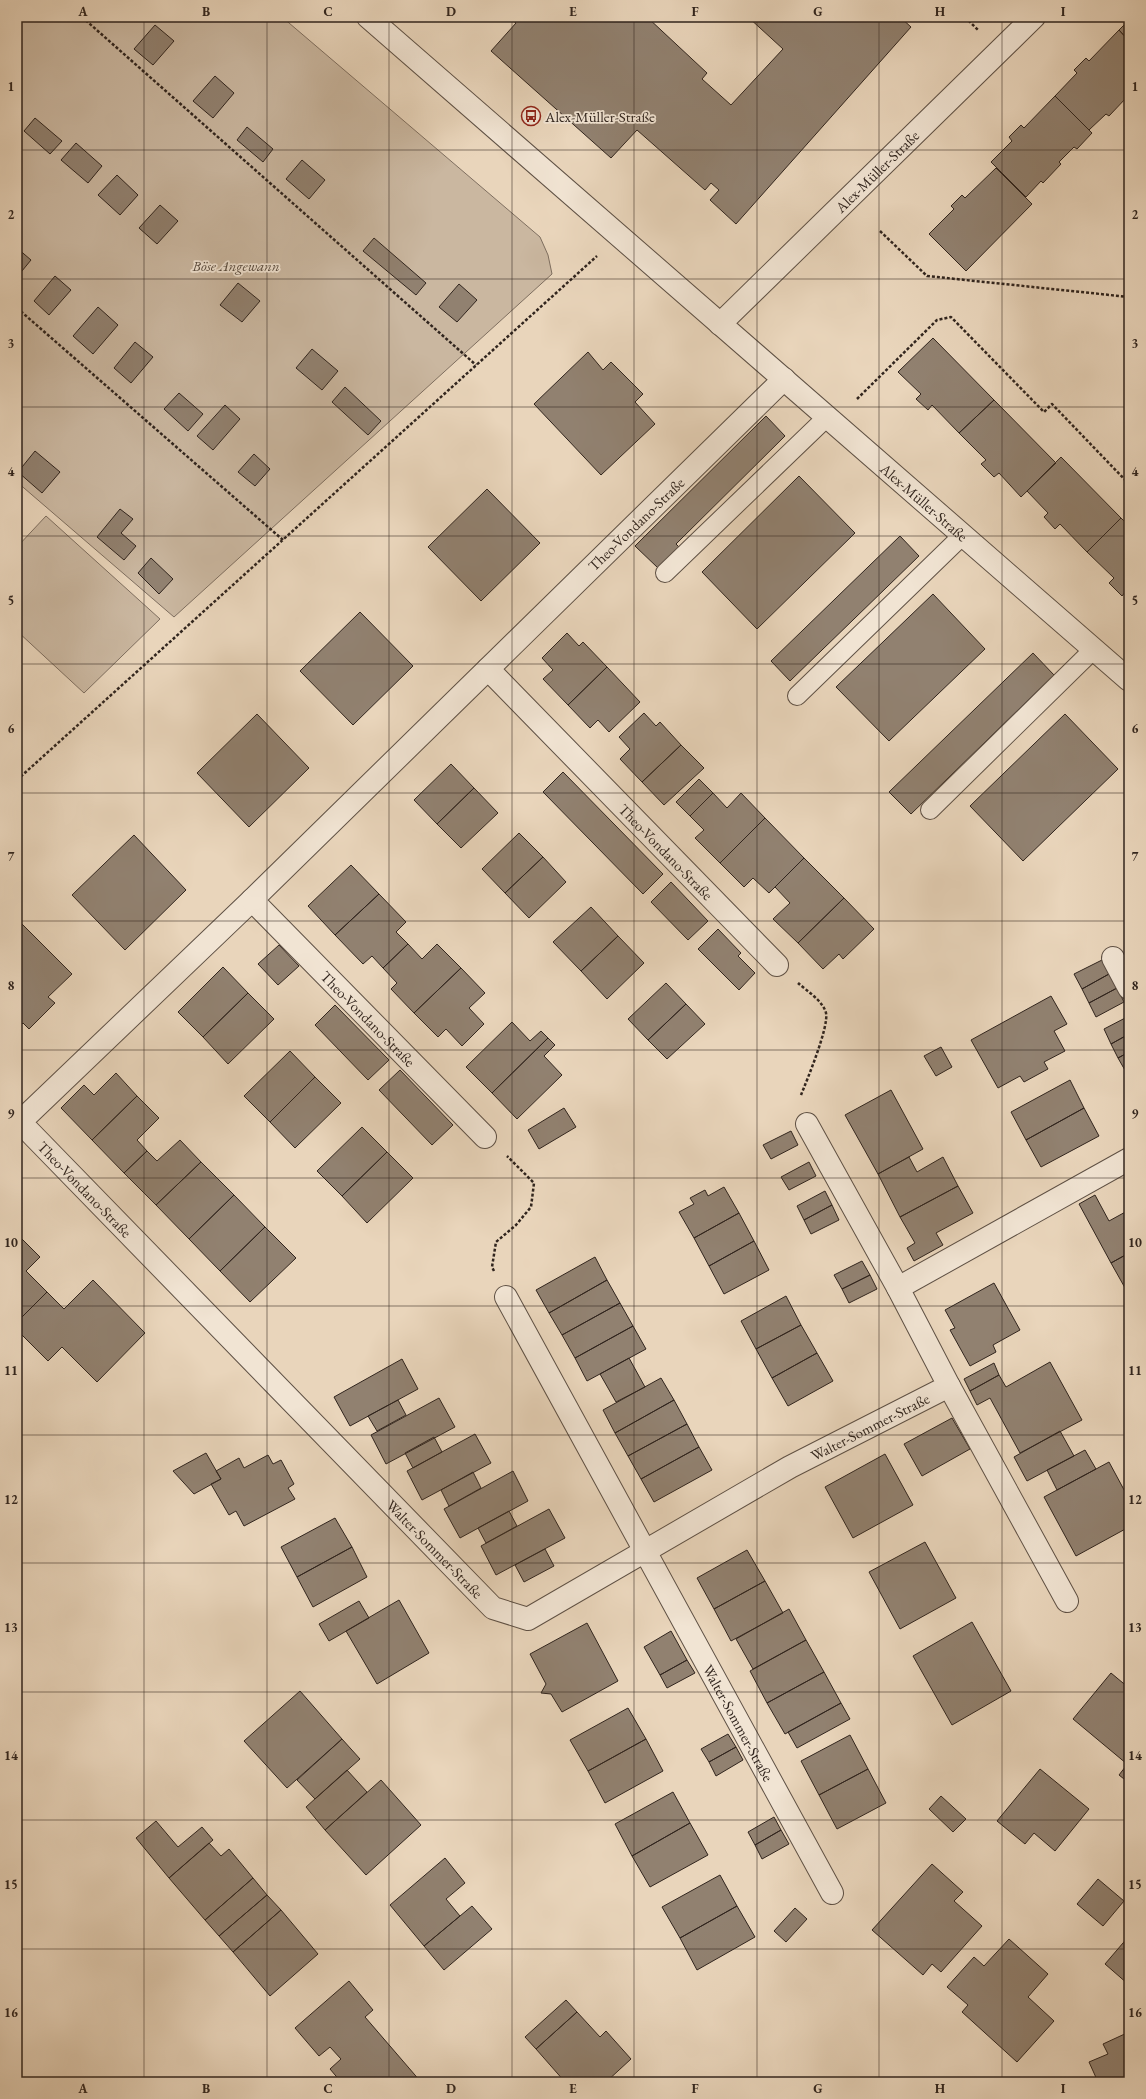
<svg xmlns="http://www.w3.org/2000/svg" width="1146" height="2099" font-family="'EB Garamond',serif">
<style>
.green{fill:#cab7a0;stroke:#7e6e5f}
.building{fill:#918170;stroke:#31251e}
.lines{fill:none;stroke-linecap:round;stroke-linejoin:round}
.lane-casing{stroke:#5f5145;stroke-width:20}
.street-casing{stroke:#5f5145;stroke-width:24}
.path{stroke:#31251e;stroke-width:2.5;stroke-dasharray:3 2;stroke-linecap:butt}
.lane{stroke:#f1e4d3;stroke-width:18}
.street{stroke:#f1e4d3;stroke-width:22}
.grid{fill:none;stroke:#31251e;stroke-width:1;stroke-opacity:0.55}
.labels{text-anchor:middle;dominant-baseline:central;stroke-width:3.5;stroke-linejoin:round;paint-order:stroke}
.poi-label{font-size:15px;fill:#31251e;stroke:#f1e4d3;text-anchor:start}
.street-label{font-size:15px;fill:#31251e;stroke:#f1e4d3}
.park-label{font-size:15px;font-style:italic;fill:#574a3e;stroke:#f1e4d3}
.neatline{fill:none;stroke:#31251e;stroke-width:1.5}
.grid-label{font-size:13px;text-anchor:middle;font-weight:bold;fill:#31251e}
</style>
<rect width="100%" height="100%" fill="#e9d5bb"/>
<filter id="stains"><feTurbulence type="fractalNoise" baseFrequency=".005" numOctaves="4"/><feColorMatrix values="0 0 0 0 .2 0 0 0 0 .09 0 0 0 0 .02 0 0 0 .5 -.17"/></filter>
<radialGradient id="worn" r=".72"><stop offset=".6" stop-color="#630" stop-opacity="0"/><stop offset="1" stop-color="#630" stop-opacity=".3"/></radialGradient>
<path class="green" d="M17 17H282L540 237 548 255 552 274 174 617 17 482Z
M46 516 160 619 84 693 17 631V547Z"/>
<path class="building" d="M508 17H647L707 73 702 79 731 105 783 49 748 17H900L911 27 736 224 710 200 719 190 711 183 705 190 637 130 611 158 491 51 516 23Z
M1129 20V41L1119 30Z
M155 25 174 41 153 65 134 49Z
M1119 30 1129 41V90L1125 95 1127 97 1109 116 1106 114 1089 130 1055 96 1077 73 1074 70 1086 58 1089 61Z
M215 76 234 93 213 118 193 101Z
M1055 96 1092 133 1077 149 1074 147 1059 162 1061 164 1043 183 1041 181 1026 197 991 162 1012 141 1009 137 1021 125 1024 128Z
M35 118 62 141 50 154 24 131Z
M247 127 273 149 263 162 237 140Z
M76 143 102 166 88 183 61 160Z
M302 160 325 180 309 199 286 179Z
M996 168 1032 204 966 271 929 234 954 209 951 206 962 195 965 198Z
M117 175 138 195 120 215 98 195Z
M160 205 178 221 157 244 139 228Z
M374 238 426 283 416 295 363 251Z
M17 248 31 260 17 277Z
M55 276 71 290 49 315 34 301Z
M238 283 260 301 242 322 220 305Z
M459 284 477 300 457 322 439 307Z
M98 307 118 325 93 354 73 336Z
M933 338 994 400 959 433 932 405 928 410 916 399 921 394 898 372Z
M135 342 153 357 131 383 114 368Z
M312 349 338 371 322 390 296 368Z
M588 352 603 370 611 362 643 394 635 402 655 424 601 475 534 404Z
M345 387 381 421 368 435 332 402Z
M179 393 203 414 188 431 164 409Z
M994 400 1056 463 1021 497 999 473 994 477 981 464 986 460 959 433Z
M225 405 240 419 213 450 197 436Z
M766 416 785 436 676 544 679 547 658 568 635 546Z
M35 451 60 472 42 493 18 472Z
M254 454 270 469 255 486 238 472Z
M1061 457 1121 518 1087 552 1060 524 1055 529 1044 517 1048 513 1027 491Z
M799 476 855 533 757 629 702 572Z
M487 489 540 543 481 601 428 547Z
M120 509 133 519 121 533 136 546 124 560 97 537Z
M1121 518 1129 526V594L1126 591 1122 596 1109 583 1114 578 1087 552Z
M900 536 919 556 790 681 771 661Z
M151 558 173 579 159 594 138 573Z
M933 594 985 649 889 741 836 687Z
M360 612 413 666 353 725 300 671Z
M567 633 579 646 583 642 607 667 568 705 543 679 553 670 542 658Z
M1033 653 1054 675 911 814 889 792Z
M607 667 640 702 609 732 598 720 590 728 568 705Z
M644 713 656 726 660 722 681 745 642 782 620 759 630 749 619 737Z
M257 714 309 768 249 827 197 773Z
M1065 714 1118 769 1023 861 970 806Z
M681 745 704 768 664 805 642 782Z
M451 764 474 788 437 824 414 800Z
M563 772 663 874 643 894 543 792Z
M699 779 713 793 690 816 676 802Z
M474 788 498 813 461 848 437 824Z
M713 793 727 808 741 793 765 818 720 863 695 838 704 830 690 816Z
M765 818 804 858 769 893 753 878 744 887 720 863Z
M519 833 543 857 505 893 482 869Z
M134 835 186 890 125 950 72 895Z
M543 857 566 882 529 918 505 893Z
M804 858 844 898 798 943 773 919 790 903 775 887Z
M351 865 379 894 335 935 308 906Z
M671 882 708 921 688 940 651 902Z
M379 894 406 922 396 932 408 944 383 968 372 956 363 964 335 935Z
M844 898 874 929 843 959 839 954 823 969 798 943Z
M591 907 618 936 581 971 553 942Z
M18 920 72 974 48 997 55 1003 29 1029 23 1023 17 1029Z
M718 929 741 953 738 956 755 973 739 990 698 949Z
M618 936 644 963 607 999 581 971Z
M408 944 422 959 437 944 461 968 414 1013 391 989 397 983 383 968Z
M279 945 299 966 278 985 258 964Z
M1102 960 1109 974 1082 989 1074 974Z
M223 967 248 993 203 1037 178 1012Z
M461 968 485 993 469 1008 484 1024 462 1046 446 1029 438 1037 414 1013Z
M1109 974 1117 988 1089 1003 1082 989Z
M666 983 686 1004 648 1040 628 1019Z
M1117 988 1124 1002 1096 1017 1089 1003Z
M248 993 274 1019 228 1064 203 1037Z
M1051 996 1067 1024 1054 1031 1065 1051 1044 1062 1048 1069 1024 1082 1020 1076 998 1088 971 1040Z
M686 1004 705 1024 667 1059 648 1040Z
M335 1005 389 1060 368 1080 315 1025Z
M1129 1016V1034L1111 1044 1104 1029Z
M512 1022 530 1041 541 1031 548 1038 492 1093 466 1067Z
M1129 1034V1052L1118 1058 1111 1044Z
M548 1038 555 1045 544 1056 562 1075 517 1119 492 1093Z
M941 1047 952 1067 936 1076 924 1056Z
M290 1051 315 1077 270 1122 244 1096Z
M1129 1052V1070L1126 1072 1118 1058Z
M400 1070 453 1125 432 1145 379 1090Z
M116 1073 137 1096 92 1140 61 1108 84 1085 94 1095Z
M315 1077 341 1103 295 1148 270 1122Z
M1070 1080 1084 1108 1026 1140 1011 1112Z
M891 1090 923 1149 878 1174 845 1115Z
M137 1096 159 1118 137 1140 147 1151 124 1173 92 1140Z
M564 1108 576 1127 539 1149 528 1130Z
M1084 1108 1099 1136 1041 1167 1026 1140Z
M362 1127 387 1152 342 1196 317 1171Z
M791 1131 798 1145 771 1159 763 1145Z
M180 1140 201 1162 156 1205 124 1173 147 1151 157 1161Z
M387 1152 413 1178 367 1223 342 1196Z
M909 1157 917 1172 943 1157 958 1186 900 1217 878 1174Z
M201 1162 234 1195 189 1239 156 1205Z
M809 1162 816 1176 789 1190 781 1177Z
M958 1186 973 1213 936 1233 943 1245 914 1261 907 1248 915 1243 900 1217Z
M724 1187 739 1213 694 1238 679 1212 694 1204 690 1198 705 1190 708 1196Z
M825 1191 832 1205 804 1220 797 1206Z
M234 1195 265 1227 220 1271 189 1239Z
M1095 1195 1109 1221 1129 1210V1253L1111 1263 1079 1204Z
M832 1205 839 1220 811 1234 804 1220Z
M739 1213 754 1241 709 1266 694 1238Z
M265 1227 296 1258 250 1302 220 1271Z
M17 1234 40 1257 26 1271 47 1292 17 1322Z
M754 1241 769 1270 724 1294 709 1266Z
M1129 1253V1295L1111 1263Z
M595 1257 607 1280 549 1313 536 1290Z
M862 1261 870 1275 842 1289 834 1275Z
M870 1275 877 1289 849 1303 842 1289Z
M93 1280 145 1333 97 1382 62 1347 48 1361 17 1330V1322L47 1292 64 1309Z
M607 1280 620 1303 562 1335 549 1313Z
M994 1283 1020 1330 993 1345 996 1352 970 1366 950 1330 955 1328 945 1310Z
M786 1296 801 1325 756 1349 741 1321Z
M620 1303 633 1326 575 1358 562 1335Z
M801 1325 817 1353 772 1378 756 1349Z
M633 1326 646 1349 587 1381 575 1358Z
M817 1353 833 1381 788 1406 772 1378Z
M629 1358 645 1387 616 1402 600 1374Z
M402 1359 418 1389 350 1426 334 1397Z
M1050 1362 1082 1420 1020 1453 990 1398 977 1405 970 1391 999 1375 1006 1387Z
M994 1363 999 1375 970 1391 964 1379Z
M661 1378 674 1400 615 1433 603 1410Z
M439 1398 455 1427 386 1464 371 1435Z
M398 1400 406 1415 377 1431 368 1416Z
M674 1400 687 1424 628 1456 615 1433Z
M952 1418 970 1449 922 1476 904 1444Z
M687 1424 699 1447 641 1479 628 1456Z
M1060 1431 1074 1456 1027 1481 1014 1457Z
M475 1434 491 1463 422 1500 407 1471Z
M434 1437 442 1452 413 1468 405 1453Z
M699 1447 712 1470 654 1502 641 1479Z
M1085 1450 1096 1469 1057 1490 1047 1470Z
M206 1453 221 1479 194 1494 173 1471Z
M885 1454 913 1505 853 1538 825 1487Z
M268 1455 273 1464 281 1460 294 1484 288 1488 295 1499 244 1526 236 1511 229 1515 211 1484 221 1479 216 1471 239 1458 244 1468Z
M1109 1462 1129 1499V1527L1076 1556 1044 1497Z
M513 1471 528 1501 460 1538 444 1509Z
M473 1472 481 1488 449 1506 441 1490Z
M549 1509 565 1538 496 1575 481 1546Z
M509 1511 517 1526 486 1543 478 1528Z
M335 1518 352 1547 297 1577 281 1547Z
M925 1542 956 1598 900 1629 869 1572Z
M352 1547 367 1577 313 1607 297 1577Z
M545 1549 554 1566 524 1582 515 1565Z
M747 1550 765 1581 714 1609 697 1578Z
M765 1581 783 1613 731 1641 714 1609Z
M399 1600 429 1653 377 1684 346 1631Z
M359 1601 369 1618 329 1641 319 1624Z
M789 1609 806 1640 753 1669 736 1639Z
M972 1622 1011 1691 952 1725 913 1656Z
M587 1623 618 1681 562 1712 551 1694 541 1693 546 1684 530 1654Z
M671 1631 687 1660 660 1675 644 1647Z
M806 1640 824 1672 767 1703 750 1671Z
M687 1660 695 1673 667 1688 660 1675Z
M824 1672 841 1703 785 1734 767 1703Z
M1111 1673 1129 1688V1762L1127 1764 1073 1719Z
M300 1691 342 1739 287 1788 244 1741Z
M841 1703 850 1719 797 1748 788 1732Z
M628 1708 646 1739 588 1771 570 1740Z
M728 1734 736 1747 709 1762 701 1749Z
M850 1735 868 1769 819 1795 801 1761Z
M342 1739 360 1759 315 1799 297 1780Z
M646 1739 663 1771 605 1803 588 1771Z
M736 1747 743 1760 716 1776 709 1762Z
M1129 1762V1783L1119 1775Z
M868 1769 886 1803 837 1829 819 1795Z
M1040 1769 1089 1809 1055 1851 1034 1833 1025 1844 997 1821Z
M347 1770 367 1792 325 1830 306 1807Z
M381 1780 421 1825 366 1875 325 1830Z
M673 1792 690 1823 632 1856 615 1824Z
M941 1796 966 1819 953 1832 929 1809Z
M774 1817 781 1830 755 1845 748 1832Z
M156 1821 178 1847 202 1827 213 1840 169 1878 136 1838Z
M690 1823 708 1855 650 1887 632 1856Z
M781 1830 789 1844 762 1859 755 1845Z
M209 1843 221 1856 229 1849 253 1878 205 1920 169 1878Z
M445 1858 465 1883 446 1899 460 1916 424 1946 390 1905Z
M932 1864 963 1892 954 1901 982 1926 941 1972 932 1964 923 1975 872 1930Z
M720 1875 737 1906 680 1938 662 1907Z
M253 1878 267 1895 219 1936 205 1920Z
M1098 1879 1124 1901 1103 1926 1077 1904Z
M267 1895 281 1910 233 1952 219 1936Z
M472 1906 492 1929 444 1970 424 1946Z
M737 1906 755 1937 697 1970 680 1938Z
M795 1908 807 1919 786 1942 774 1931Z
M281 1910 318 1954 270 1996 233 1952Z
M1129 1936V1983L1128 1984 1105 1964Z
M1009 1939 1048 1974 1028 1997 1054 2021 1017 2062 962 2012 968 2005 947 1987 974 1957 984 1966Z
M349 1981 373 2010 365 2017 421 2082H341L330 2069 341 2059 330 2047 319 2056 295 2028Z
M566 2000 577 2012 536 2049 525 2037Z
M577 2012 600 2037 606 2031 631 2059 606 2082H565L536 2049Z
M1129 2032V2082H1098L1089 2062 1108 2054 1103 2044Z"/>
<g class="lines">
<g class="lane-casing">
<path id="lane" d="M665 573 827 417
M797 696 963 535
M930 810 1094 649"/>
</g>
<g class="street-casing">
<g id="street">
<path id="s1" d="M368 17 1129 680"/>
<path id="s2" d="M720 324 1034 17"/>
<path id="s3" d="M784 379 252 900 20 1122 493 1608 528 1619 790 1467 949 1386 898 1288 1129 1159"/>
<path id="s4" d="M488 669 777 965"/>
<path id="s5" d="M252 900 485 1137"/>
<path d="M1113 958 1129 988"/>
<path d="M807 1124 898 1288"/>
<path id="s6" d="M506 1297 832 1893"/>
<path d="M949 1386 1067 1601"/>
</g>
</g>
<path class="path" d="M82 17 476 365
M965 17 978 30
M880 231 927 276 1129 297
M17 308 283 540
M857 399 937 320 951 317 1044 412 1052 404 1129 484
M17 780 597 256
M798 983C807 991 823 1001 826 1013 829 1027 807 1080 801 1095
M494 1271 492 1267 496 1242 516 1225 531 1207 534 1183 507 1156"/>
<use href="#lane" class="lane"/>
<use href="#street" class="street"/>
</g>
<path class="grid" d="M144 17V2082M267 17V2082M389 17V2082M512 17V2082M634 17V2082M757 17V2082M879 17V2082M1002 17V2082M17 150H1129M17 279H1129M17 407H1129M17 536H1129M17 664H1129M17 793H1129M17 921H1129M17 1050H1129M17 1178H1129M17 1306H1129M17 1435H1129M17 1563H1129M17 1692H1129M17 1820H1129M17 1949H1129"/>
<defs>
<g id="bus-ring" transform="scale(1)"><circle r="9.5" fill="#f1e4d3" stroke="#8f2418" stroke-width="1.5"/><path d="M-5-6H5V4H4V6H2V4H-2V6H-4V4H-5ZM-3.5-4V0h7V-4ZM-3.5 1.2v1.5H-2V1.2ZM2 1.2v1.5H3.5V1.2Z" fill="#8f2418"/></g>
</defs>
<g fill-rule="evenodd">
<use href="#bus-ring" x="531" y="116"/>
</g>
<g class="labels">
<g class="poi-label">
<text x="545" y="116">Alex-Müller-Straße</text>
</g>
<g class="street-label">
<text stroke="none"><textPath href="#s2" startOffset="219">Alex-Müller-Straße</textPath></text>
<text stroke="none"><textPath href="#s1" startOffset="738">Alex-Müller-Straße</textPath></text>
<text transform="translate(636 524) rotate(-44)">Theo-Vondano-Straße</text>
<text stroke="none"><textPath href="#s4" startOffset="255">Theo-Vondano-Straße</textPath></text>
<text stroke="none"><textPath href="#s5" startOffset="166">Theo-Vondano-Straße</textPath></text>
<text stroke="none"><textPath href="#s3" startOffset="1159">Theo-Vondano-Straße</textPath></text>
<text stroke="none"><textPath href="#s3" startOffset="2173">Walter-Sommer-Straße</textPath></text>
<text stroke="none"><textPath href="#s3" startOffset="1661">Walter-Sommer-Straße</textPath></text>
<text stroke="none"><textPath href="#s6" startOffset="485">Walter-Sommer-Straße</textPath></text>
</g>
<g class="park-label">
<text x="236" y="265">Böse Angewann</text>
</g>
</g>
<rect width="1146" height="2099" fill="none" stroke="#e9d5bb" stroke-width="44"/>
<rect x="22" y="22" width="1102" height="2055" class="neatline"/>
<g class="grid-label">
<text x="83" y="16">A</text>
<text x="206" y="16">B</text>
<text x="328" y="16">C</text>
<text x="451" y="16">D</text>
<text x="573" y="16">E</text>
<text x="695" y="16">F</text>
<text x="818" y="16">G</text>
<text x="940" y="16">H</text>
<text x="1063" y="16">I</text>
<text x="11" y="91">1</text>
<text x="1135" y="91">1</text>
<text x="11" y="219">2</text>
<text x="1135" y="219">2</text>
<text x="11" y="348">3</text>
<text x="1135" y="348">3</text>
<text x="11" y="476">4</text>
<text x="1135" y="476">4</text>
<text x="11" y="605">5</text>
<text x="1135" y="605">5</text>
<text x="11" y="733">6</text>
<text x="1135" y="733">6</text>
<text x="11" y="861">7</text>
<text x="1135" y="861">7</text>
<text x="11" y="990">8</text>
<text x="1135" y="990">8</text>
<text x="11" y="1118">9</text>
<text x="1135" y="1118">9</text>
<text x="11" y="1247">10</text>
<text x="1135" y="1247">10</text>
<text x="11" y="1375">11</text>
<text x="1135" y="1375">11</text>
<text x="11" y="1504">12</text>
<text x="1135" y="1504">12</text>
<text x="11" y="1632">13</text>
<text x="1135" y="1632">13</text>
<text x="11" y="1760">14</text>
<text x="1135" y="1760">14</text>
<text x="11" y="1889">15</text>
<text x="1135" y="1889">15</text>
<text x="11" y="2017">16</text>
<text x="1135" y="2017">16</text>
<text x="83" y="2093">A</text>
<text x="206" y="2093">B</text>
<text x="328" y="2093">C</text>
<text x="451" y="2093">D</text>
<text x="573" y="2093">E</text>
<text x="695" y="2093">F</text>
<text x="818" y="2093">G</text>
<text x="940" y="2093">H</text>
<text x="1063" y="2093">I</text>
</g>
<rect width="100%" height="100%" filter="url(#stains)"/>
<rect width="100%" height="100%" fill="url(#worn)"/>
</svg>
